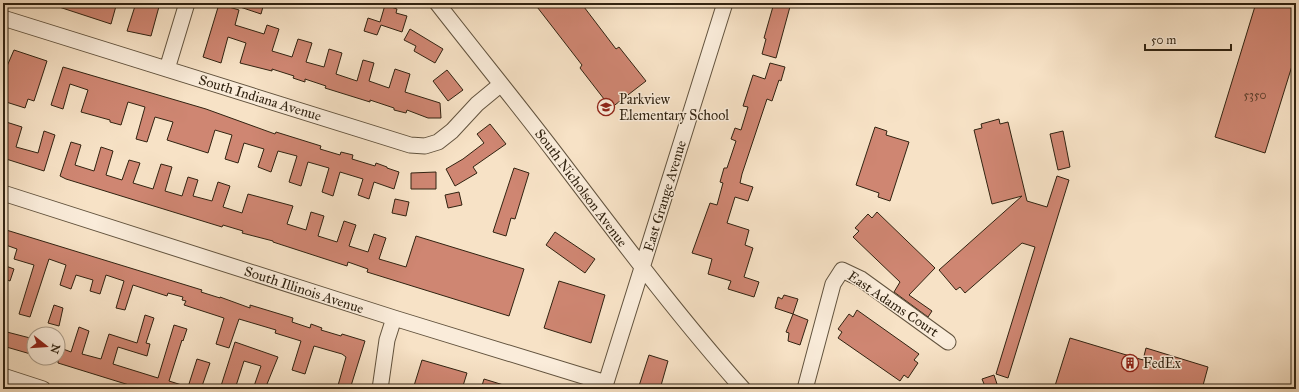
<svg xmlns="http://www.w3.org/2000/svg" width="1299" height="392" font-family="'IM FELL Great Primer',serif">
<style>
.building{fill:#cf8672;stroke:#312311}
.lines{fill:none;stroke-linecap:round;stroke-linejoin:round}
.minor-casing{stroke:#62533e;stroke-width:17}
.minor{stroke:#faecda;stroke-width:15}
.labels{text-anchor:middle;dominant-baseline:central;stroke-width:3;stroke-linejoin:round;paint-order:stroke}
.number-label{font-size:12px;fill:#583c29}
.street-label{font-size:14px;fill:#312311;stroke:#faecda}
.poi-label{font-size:14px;fill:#312311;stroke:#faecda;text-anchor:start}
</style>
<rect width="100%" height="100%" fill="#f7e2c6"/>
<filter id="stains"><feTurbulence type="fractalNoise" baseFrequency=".005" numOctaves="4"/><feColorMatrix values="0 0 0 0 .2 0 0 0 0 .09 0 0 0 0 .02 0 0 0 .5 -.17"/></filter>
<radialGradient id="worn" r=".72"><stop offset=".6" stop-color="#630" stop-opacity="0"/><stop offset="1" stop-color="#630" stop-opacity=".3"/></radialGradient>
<path class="building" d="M53 3H90L104 7 106 3 116 6 111 24 53 5Z
M136 3H160L151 36 127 31Z
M234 3H264L261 14 234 5Z
M534 3H581L616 49 619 47 646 81 611 108 580 68 582 65Z
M774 3H791L776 58 762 54 766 39 764 38Z
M1256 3H1289L1296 5V53L1265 153 1215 137Z
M219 4 239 10 235 25 264 34 267 25 279 29 272 51 292 57 298 39 312 43 306 62 324 67 329 49 342 53 336 74 357 81 363 60 374 63 369 81 389 88 395 69 410 74 405 92 440 103 441 118H428L407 110 406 113 394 110V108L370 100V102L325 88 326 86 305 79V82L293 78 294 76 272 69V71L240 63 246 43 228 37 221 63 203 57Z
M385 5 397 9 396 13 407 16 402 32 381 25 377 35 364 31 368 18 380 22Z
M410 29 443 49 435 63 414 51 416 46 404 40Z
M14 50 47 61 34 101 28 99 25 108 3 101V85L6 74 4 73Z
M770 63 785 67 781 81 779 80 772 101 767 99 742 174 740 183 753 187 748 201 735 197 727 223 749 230 745 245 753 248 744 277 759 282 754 297 728 289 731 281 708 274 712 259 692 253 710 203 717 205 723 183 720 182 724 168H727L736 141 731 139 735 128 741 130 748 107 743 106 753 75 765 79Z
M63 67 206 109 275 134 276 132 321 146 320 149 340 155 341 152 353 155 352 159 375 166 376 163 387 167V168L399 172 394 189 374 182 369 199 358 195 363 179 340 172 333 196 322 192 329 168 308 162 301 186 289 182 297 156 278 151 271 172 258 167 264 149 244 143 238 163 225 159 232 135 215 130 208 153 167 140 173 122 155 117 147 142 136 139 145 107 128 102 121 125 110 122V120L81 112 88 90 70 84 63 109 51 105Z
M447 70 463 90 448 101 433 81Z
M999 119 1000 124 1008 122 1027 201 1047 207 1057 176 1069 180 1008 378 996 374 1035 247 1022 243 965 293 960 287 956 290 939 270 1022 196 992 204 974 130 982 128 981 124Z
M3 121 22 127 16 147 38 153 44 131 55 135 44 171 3 158Z
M490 124 506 144 473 167 477 173 455 186 446 169 463 159 484 143 477 134Z
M875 127 887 131 886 135 909 142 890 201 878 197 879 193 856 185Z
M1063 131 1070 167 1058 170 1050 134Z
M71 142 81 145 75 165 94 171 101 147 113 151 106 175 122 180 129 160 140 163 133 183 153 189 161 164 172 167 165 191 182 196 188 177 198 180 193 196 212 201 218 182 230 186 223 207 242 213 248 194 293 206 287 224 306 230 311 212 324 216 318 236 337 242 344 221 356 225 349 246 368 252 374 234 386 238 379 259 406 267 416 236 524 269 509 316 367 272 368 269 348 262 347 266 273 242V241L242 233 243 231 223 225 222 227 66 179 60 176Z
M514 168 529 173 515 219 511 218 506 236 493 232Z
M436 172V189H411V173Z
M459 192 462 205 448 208 445 195Z
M395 199 409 202 406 216 392 213Z
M877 212 935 268 909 295 932 311 928 317 894 292 900 282 853 237 859 231 855 228 868 214 872 218Z
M3 229 202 290 201 292 220 298V297L250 308V305L293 318 292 322 310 328 311 324 322 328 321 330 341 336 342 334 365 341 350 389H337L346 357 342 354 314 346 305 374 292 370 301 341 275 333 276 330 239 319 229 348 216 344 224 318 184 305 186 301 182 300 183 297 168 293 167 296 133 285 125 310 116 308 124 281 106 275 100 294 90 291 93 280 76 275 71 289 60 285 66 265 49 259 30 317 19 314 34 265 14 259 17 249 3 244Z
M555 232 595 259 585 273 546 245Z
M3 265 14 269 10 281 3 278Z
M559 281 605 295 591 343 544 328Z
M784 295 798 299 793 314 775 308 778 297 782 299Z
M54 305 63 308 59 326 48 323Z
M857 310 919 354 914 360 918 363 908 378 904 375 900 381 838 338 842 332 838 329 849 314 853 317Z
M793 314 808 320 800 345 788 341 789 333 786 332Z
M145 315 154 318 146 343 150 344 147 356 118 347 113 364 158 378 174 325 187 329 183 341 182 340 169 381 188 387 197 359 210 363 201 389H142L58 363V347L71 352 79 327 89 331 82 354 101 359 109 334 137 343Z
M3 331 34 339V355L3 346Z
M1070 338 1143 360 1146 348 1208 367 1202 389H1054Z
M235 342 278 357 265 389H253L261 366 244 361 235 389H220Z
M649 355 668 361 660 389H638Z
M422 360 467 373 462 389H413Z
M994 375 998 387 986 389 982 379Z
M484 379 510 387V389H481Z"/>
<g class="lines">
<g class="minor-casing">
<path id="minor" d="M437 3C476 53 516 102 555 153 616 233 676 314 743 389
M3 18 410 145 425 146 438 142 452 131 477 104 500 85
M167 69 187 3
M3 193 394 318 606 383
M3 376 43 389
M380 389 387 340 394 318
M604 389 725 3
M805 389 833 284 842 270 861 279 948 342"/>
</g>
<use href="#minor" class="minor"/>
</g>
<defs>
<g id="school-ring" transform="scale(0.9)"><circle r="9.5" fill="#faecda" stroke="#8f2418" stroke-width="1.5"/><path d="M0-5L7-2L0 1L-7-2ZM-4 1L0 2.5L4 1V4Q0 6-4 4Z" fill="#8f2418"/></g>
<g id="building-ring" transform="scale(0.9)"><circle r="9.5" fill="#faecda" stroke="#8f2418" stroke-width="1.5"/><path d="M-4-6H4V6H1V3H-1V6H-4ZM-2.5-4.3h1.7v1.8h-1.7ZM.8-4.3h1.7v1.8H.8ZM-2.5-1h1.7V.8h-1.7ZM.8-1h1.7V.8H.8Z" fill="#8f2418"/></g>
</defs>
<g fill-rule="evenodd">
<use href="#school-ring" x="606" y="107"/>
<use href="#building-ring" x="1130" y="363"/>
</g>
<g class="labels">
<g class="number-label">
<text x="1255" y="95">5350</text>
</g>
<g class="street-label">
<text transform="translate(260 98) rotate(17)">South Indiana Avenue</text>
<text transform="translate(581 188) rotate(53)">South Nicholson Avenue</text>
<text transform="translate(665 196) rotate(-73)">East Grange Avenue</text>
<text transform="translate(304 290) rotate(18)">South Illinois Avenue</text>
<text transform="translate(893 304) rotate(34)">East Adams Court</text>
</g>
<g class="poi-label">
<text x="619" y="99">Parkview<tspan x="619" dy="16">Elementary School</tspan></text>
<text x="1143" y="363">FedEx</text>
</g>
</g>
<rect width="1299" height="392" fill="none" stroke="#f7e2c6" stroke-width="16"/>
<rect x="4" y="4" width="1291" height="384" fill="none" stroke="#312311" stroke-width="2"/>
<rect x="8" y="8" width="1283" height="376" fill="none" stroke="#312311"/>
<g transform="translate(46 346) rotate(107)"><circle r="19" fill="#faecda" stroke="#aa9c8a"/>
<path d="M0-3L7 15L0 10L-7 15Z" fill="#8f2418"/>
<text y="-6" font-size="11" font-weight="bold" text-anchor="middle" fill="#312311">N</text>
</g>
<path d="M1145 44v6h86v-6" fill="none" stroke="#312311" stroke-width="2"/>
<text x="1151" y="44" font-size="12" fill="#312311" stroke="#faecda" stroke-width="3" paint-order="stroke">50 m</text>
<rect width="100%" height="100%" filter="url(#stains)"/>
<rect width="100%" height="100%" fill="url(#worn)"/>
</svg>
